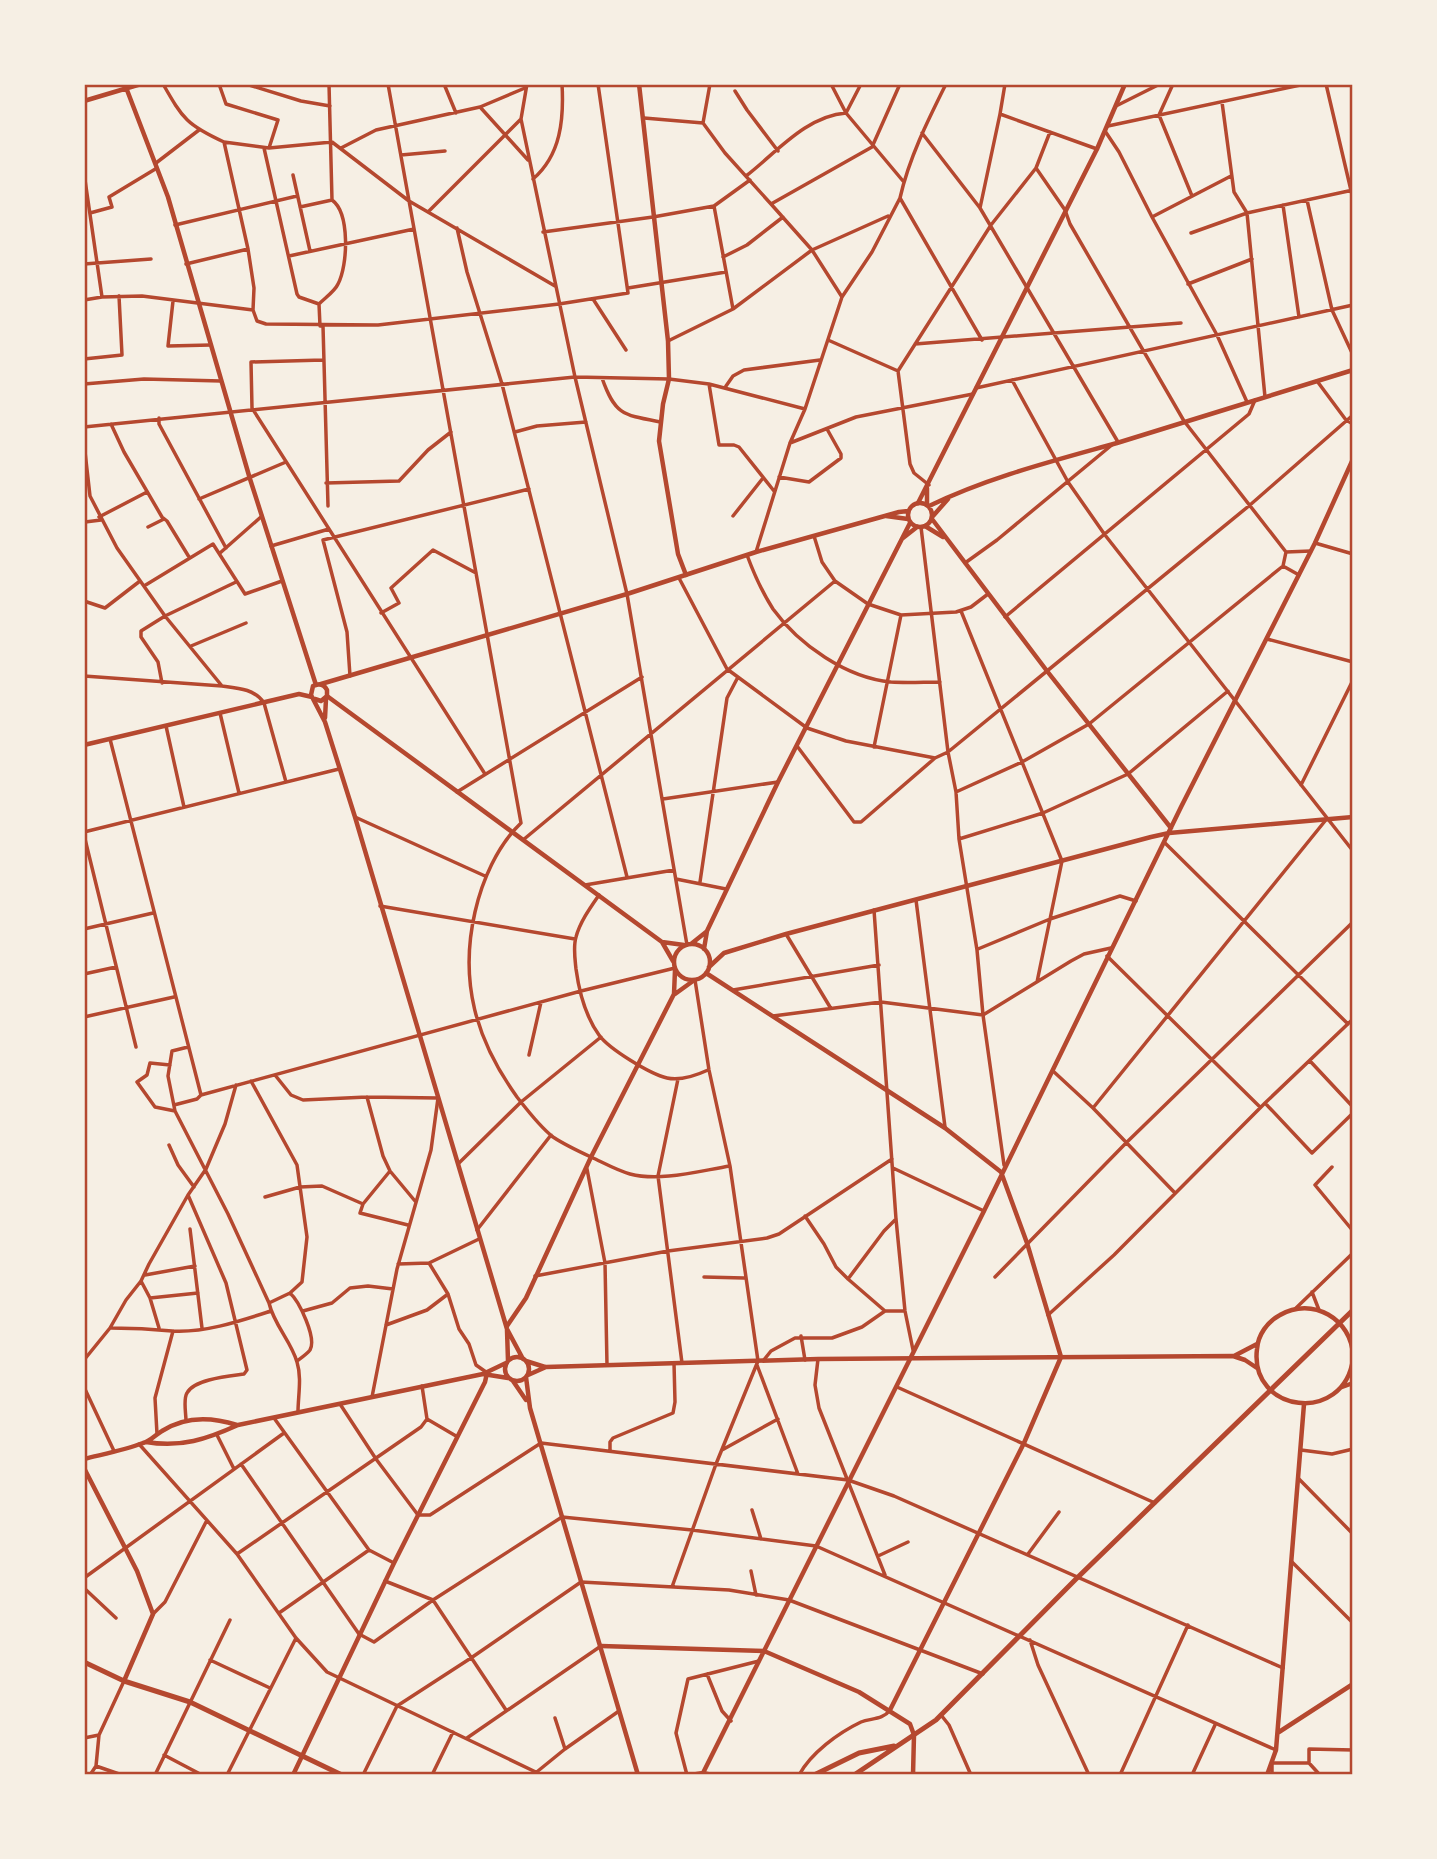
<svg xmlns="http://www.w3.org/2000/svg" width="1437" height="1859" font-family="'Source Sans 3',sans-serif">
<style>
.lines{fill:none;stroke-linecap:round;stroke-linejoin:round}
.minor{stroke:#b5482f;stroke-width:3.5}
.tertiary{stroke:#b5482f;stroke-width:4.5}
.secondary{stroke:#b5482f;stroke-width:4.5}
.primary{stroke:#b5482f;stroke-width:5}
.trunk{stroke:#b5482f;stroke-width:5}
.neatline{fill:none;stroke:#b5482f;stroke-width:2.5}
</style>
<rect width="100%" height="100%" fill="#f6efe4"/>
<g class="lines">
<path class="minor" d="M163 84C183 119 187 125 224 142L248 249 254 288 253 310 257 321 266 324 378 325 559 304 628 293 598 84
M219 84 226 104 278 120 269 148
M246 84 301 101 330 106
M388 84 521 823C497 846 482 881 475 912 459 982 476 1040 517 1097 528 1111 539 1126 553 1137 565 1145 578 1151 591 1157 604 1163 616 1170 630 1174 660 1182 699 1171 730 1166
M444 84 456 113
M710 84 703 123 725 153 771 204
M831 84 846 113 903 181
M946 84C928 120 909 158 900 198L982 340
M1005 84 1000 114 1097 149
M1173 84 1159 115 1192 196
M1326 84 1353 199
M735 91 747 110 778 151
M1222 102 1234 192 1247 213 1265 397
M1116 106 1160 84
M480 107 528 160
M1000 114 980 208 1118 442
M644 118 703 123
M521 119 575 377 627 594 687 945
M1108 126 1305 84
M1105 131 1119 152 1152 217 1217 335 1247 402
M922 133 980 208
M224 142 269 148 332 142 409 201 555 286
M264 148 297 294 299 297 319 304 320 326
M341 148 376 130 480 107 525 88
M401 155 445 151
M156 163 199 130
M1036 168 1065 210 1070 224 1184 421 1286 552 1283 566 1299 575
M84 173 102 297 142 296 253 310
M293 175 310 251
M746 176C776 153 806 116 846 113L861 84
M533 179C561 155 564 119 562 84
M1307 200 1332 310 1353 355
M1283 205 1299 317
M714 206 733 309
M300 207 332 200 329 84
M429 211 521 119 527 84
M90 213 112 207 109 197 157 168
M888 216 812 250 771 204 872 147 900 84
M1152 217 1231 176
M175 225 297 196
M457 228 467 272 502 384 627 877
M543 232 653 217 714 206 750 180
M1191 233 1247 213 1353 190
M289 256 414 229
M723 257 747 245 783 217
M84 264 151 259
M186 264 248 249
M1188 284 1252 259
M628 288 726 272
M593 299 626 350
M84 300 102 297
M173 301 168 346 211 345
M319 304C325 298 335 291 338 284 348 265 350 213 332 200
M323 326 328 506
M828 340 898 371
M668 341 733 309 812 250 842 297
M915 344 1181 323
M84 359 122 355 119 296
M323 360 251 362 252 408 485 774
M602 378C615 415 623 415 661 422
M1012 380 1068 482 1105 535 1353 851
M1317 381 1346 420 1353 424
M84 384 144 379 221 381
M709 384 719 445H734L739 447 774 491
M726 386 733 376 744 370 820 360
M976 388 1353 305
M159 418V424L226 548
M111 424 124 452 162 517 167 521 189 557
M84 427 575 377 669 379 709 384 805 409
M515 432 537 426 586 422
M84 443 90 496 117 548 165 616 222 686C238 688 255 689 264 703L286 782
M790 443 856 417 973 394
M779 477 809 482 841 458V454L827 429
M326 483 399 481 428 450 451 432
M929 485 914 473 910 464 898 371 991 225 1036 168 1050 132
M199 499 286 462
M733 516 763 478
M99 517 147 492
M84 525 85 522 101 520
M148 527 164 519
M921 527 948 752 956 792 959 839 977 950 983 1015 1004 1165
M814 536 822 562 835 581 868 604 901 615 956 612 971 607 988 594
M1315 543 1353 554
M271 546 329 529
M756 552 790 443 805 409 842 297 872 252 900 198
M1286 552 1311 551
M220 553 262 516
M747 555C754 574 762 592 773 609 799 645 847 678 891 682 907 683 924 682 940 682
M965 563 997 540 1113 444
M679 578 727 669 807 728 846 741 935 758
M144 586 213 544 245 594 282 581
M84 601 105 608 140 581
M961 611 1062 861 1037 982
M381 613 399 603 391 588 433 550 476 573
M1005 617 1249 414 1255 400
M1267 639 1353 662
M191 646 246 623
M84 676 222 686
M350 676 347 632 323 540 529 489
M162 683 158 662 141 637V631L165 616 236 582
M220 713 239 793
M166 726 184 807
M110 739 201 1095
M797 746 854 822H861L935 758 948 752 1250 505 1353 415
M874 747 901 615
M1301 785 1353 680
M457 792 642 677
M956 792 1022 762 1089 724 1283 566
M663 799 778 782
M355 817 485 876
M84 832 339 769
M84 835 136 1047
M959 839 1043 813 1128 774 1228 691
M523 840 835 581
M1164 842 1348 1024
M676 879 726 889
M700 882 727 698 738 677
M585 885 674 870
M599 895C590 908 580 922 576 937 573 947 575 959 576 969 579 991 586 1017 599 1035 609 1049 650 1074 667 1078 681 1081 695 1076 708 1070
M916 900 945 1127
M380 906 575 939
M874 910 896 1219 905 1311 913 1350
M84 929 153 913
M786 934 830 1007
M978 949 1050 919 1120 896 1136 901
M1107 956 1260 1107
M84 974 116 967
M733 990 879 965
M773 1016 881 1002 983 1015 1071 961 1084 954 1111 948
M84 1017 174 997
M188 1047 172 1051 168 1076 175 1111 228 1214 269 1303 290 1293 302 1282 307 1237 297 1165 251 1081
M529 1055 541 1002
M1310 1061 1353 1107
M170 1065 150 1063 147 1075 137 1082 155 1107 175 1111
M1053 1071 1093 1108 1175 1193
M275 1075 291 1095 303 1100 367 1097 438 1098 431 1150 397 1269 372 1397
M678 1079 658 1176 682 1363
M367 1097 383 1156 390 1171 415 1201
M1265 1103 1312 1153 1353 1113
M174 1105 197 1099 201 1095 581 991 675 968
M1093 1108 1325 821
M169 1145 178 1165 194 1187
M459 1163 521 1102 601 1037
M1332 1167 1315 1185 1353 1231
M893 1168 984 1211
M587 1169 605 1263 607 1365
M390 1171 363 1204 360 1213 408 1225
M265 1197 300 1187 322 1186 363 1204
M805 1216 824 1244 836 1267 848 1279 885 1311H904
M190 1229 202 1328
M477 1230 551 1135
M429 1263 479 1239
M398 1264 429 1263 448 1294 459 1329 469 1344 476 1365 486 1372
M145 1275 195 1266
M535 1276 668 1251 767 1238 779 1234 892 1159
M704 1277 744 1278
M995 1277 1126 1143 1353 922
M848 1279 884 1231 896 1219
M141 1281 150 1298 198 1293
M1312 1292 1319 1310
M290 1293C299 1301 317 1338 310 1350 307 1354 301 1358 297 1361
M150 1298 159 1328
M269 1303C274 1325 291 1341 297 1362 302 1378 298 1396 298 1412
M1295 1309 1353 1253
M303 1311 332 1303 350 1288 368 1286 393 1289
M1048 1315 1114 1255 1265 1103 1353 1019
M386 1325 427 1310 448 1294
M111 1328C132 1328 152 1329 172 1331 205 1333 240 1321 271 1311
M801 1336 805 1360
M818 1359 815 1385 819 1408 885 1575
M84 1360 110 1328 126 1300 141 1281 149 1264 188 1195 206 1169 225 1124 236 1085
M763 1361 771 1351 795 1338H832L862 1327 885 1311
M757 1365 798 1474
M84 1387 114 1451
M897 1387 1155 1503
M340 1404 376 1459 418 1515H430L541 1443 848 1480 894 1496 1283 1668
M274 1418 369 1550 394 1563
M427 1419 456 1436
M186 1421C186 1413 183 1399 187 1393 194 1379 230 1376 244 1374L247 1370 226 1283 188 1195
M157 1434 155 1398 173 1331
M217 1435 234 1469
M139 1444 237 1554 296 1638 327 1672 542 1775
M722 1450 778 1419
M1301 1450 1332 1454 1353 1449
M610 1451V1442L613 1438 673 1413 675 1402 674 1363
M241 1464 359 1634 374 1642 433 1600 562 1517 692 1530 816 1546 1276 1750
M1298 1478 1353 1534
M752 1510 761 1539
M237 1554 421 1427 427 1419 422 1386
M1028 1554 1059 1512
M878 1556 908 1542
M1292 1562 1353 1623
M751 1571 756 1595
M84 1578 284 1433
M385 1581 433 1600 506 1710
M672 1587 716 1464 758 1361 730 1166 709 1070 695 980
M84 1588 116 1618
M279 1613 369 1550
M153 1614 165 1602 206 1522
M1030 1640 1038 1665 1089 1775
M210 1660 270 1688
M707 1674 722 1711 731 1721
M941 1715 949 1725 971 1775
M555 1718 565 1749
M84 1738 99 1735
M467 1738 601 1646
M164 1755 202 1775
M96 1766 122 1775
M90 1775 96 1766 99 1735 124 1681
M155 1775 230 1620
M227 1775 296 1638
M363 1775 397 1706 471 1658 581 1582 729 1590 789 1600 983 1674
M432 1775 453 1732
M533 1775 565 1749 619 1711
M687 1775 676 1733 688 1679 759 1661
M799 1775C811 1753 838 1733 861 1722 871 1718 883 1720 890 1710
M1120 1775 1188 1625
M1192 1775 1215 1725
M1272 1775V1763H1309
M1320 1775 1309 1763V1749L1353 1750"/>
<path class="tertiary" d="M639 84 668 341 669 379 663 404 659 441 678 554 686 575
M127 90 168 197 250 479 316 685
M84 101 141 84
M927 488V505
M918 503 1097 149 1125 84
M932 519 1047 671 1171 828
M925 526 943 537
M903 538 917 527
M327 696 662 942 673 961
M662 942 684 945
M674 962a18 18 0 1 1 36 0a18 18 0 1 1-36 0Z
M691 944 706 932
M704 949 707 931 778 782 910 523
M709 967 724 953 786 934 1151 837 1169 833 1353 817
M706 973 945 1128 1001 1172 1027 1243 1061 1357 1024 1443 890 1710
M675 994 693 981
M507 1326 526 1298 591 1157 674 994 675 970
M84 1468 137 1571 153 1614 124 1681
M601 1646 764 1651 859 1692 910 1724 914 1735
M1279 1732 1353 1684
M703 1773 984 1211 1181 807 1315 543 1353 459
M293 1775 394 1563 485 1382 487 1373
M691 1775 703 1773 712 1775
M1267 1775 1276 1750 1304 1404"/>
<path class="secondary" d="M908 515a12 12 0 1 1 24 0a12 12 0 1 1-24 0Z
M929 506C989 477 1053 461 1117 443 1196 419 1274 394 1353 370
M886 516 908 519
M933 516 948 499
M321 684 627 594 756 552 899 512 908 511
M315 699 321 701 327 696V690C324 684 319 683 313 686L311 695 325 722 355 817 507 1329 523 1359
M325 718 326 699
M84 745 299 694 312 697
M507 1330 508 1361
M1234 1356 1257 1344
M1353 1356C1352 1319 1312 1296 1280 1315 1267 1322 1258 1335 1257 1349 1249 1413 1344 1425 1353 1359
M505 1369a12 12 0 1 1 24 0a12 12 0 1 1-24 0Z
M526 1361 545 1367
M483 1374 508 1378
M528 1375 546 1367 818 1359 1233 1356 1245 1360 1257 1368
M526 1377 530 1408 638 1775
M513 1381 526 1400
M1342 1387 1353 1383
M146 1442C181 1448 207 1439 238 1425L483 1374 506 1363
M84 1459C104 1454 125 1450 143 1443 151 1441 155 1435 162 1431 185 1416 212 1417 237 1425
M913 1775 914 1735"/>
<path class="primary" d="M84 1662 124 1681 190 1702 342 1775"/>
<path class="trunk" d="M814 1775 859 1753 894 1746
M854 1775 936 1720 1076 1579 1353 1310"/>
</g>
<rect width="1437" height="1859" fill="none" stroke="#f6efe4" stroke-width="172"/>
<rect x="86" y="86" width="1265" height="1687" class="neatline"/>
</svg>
